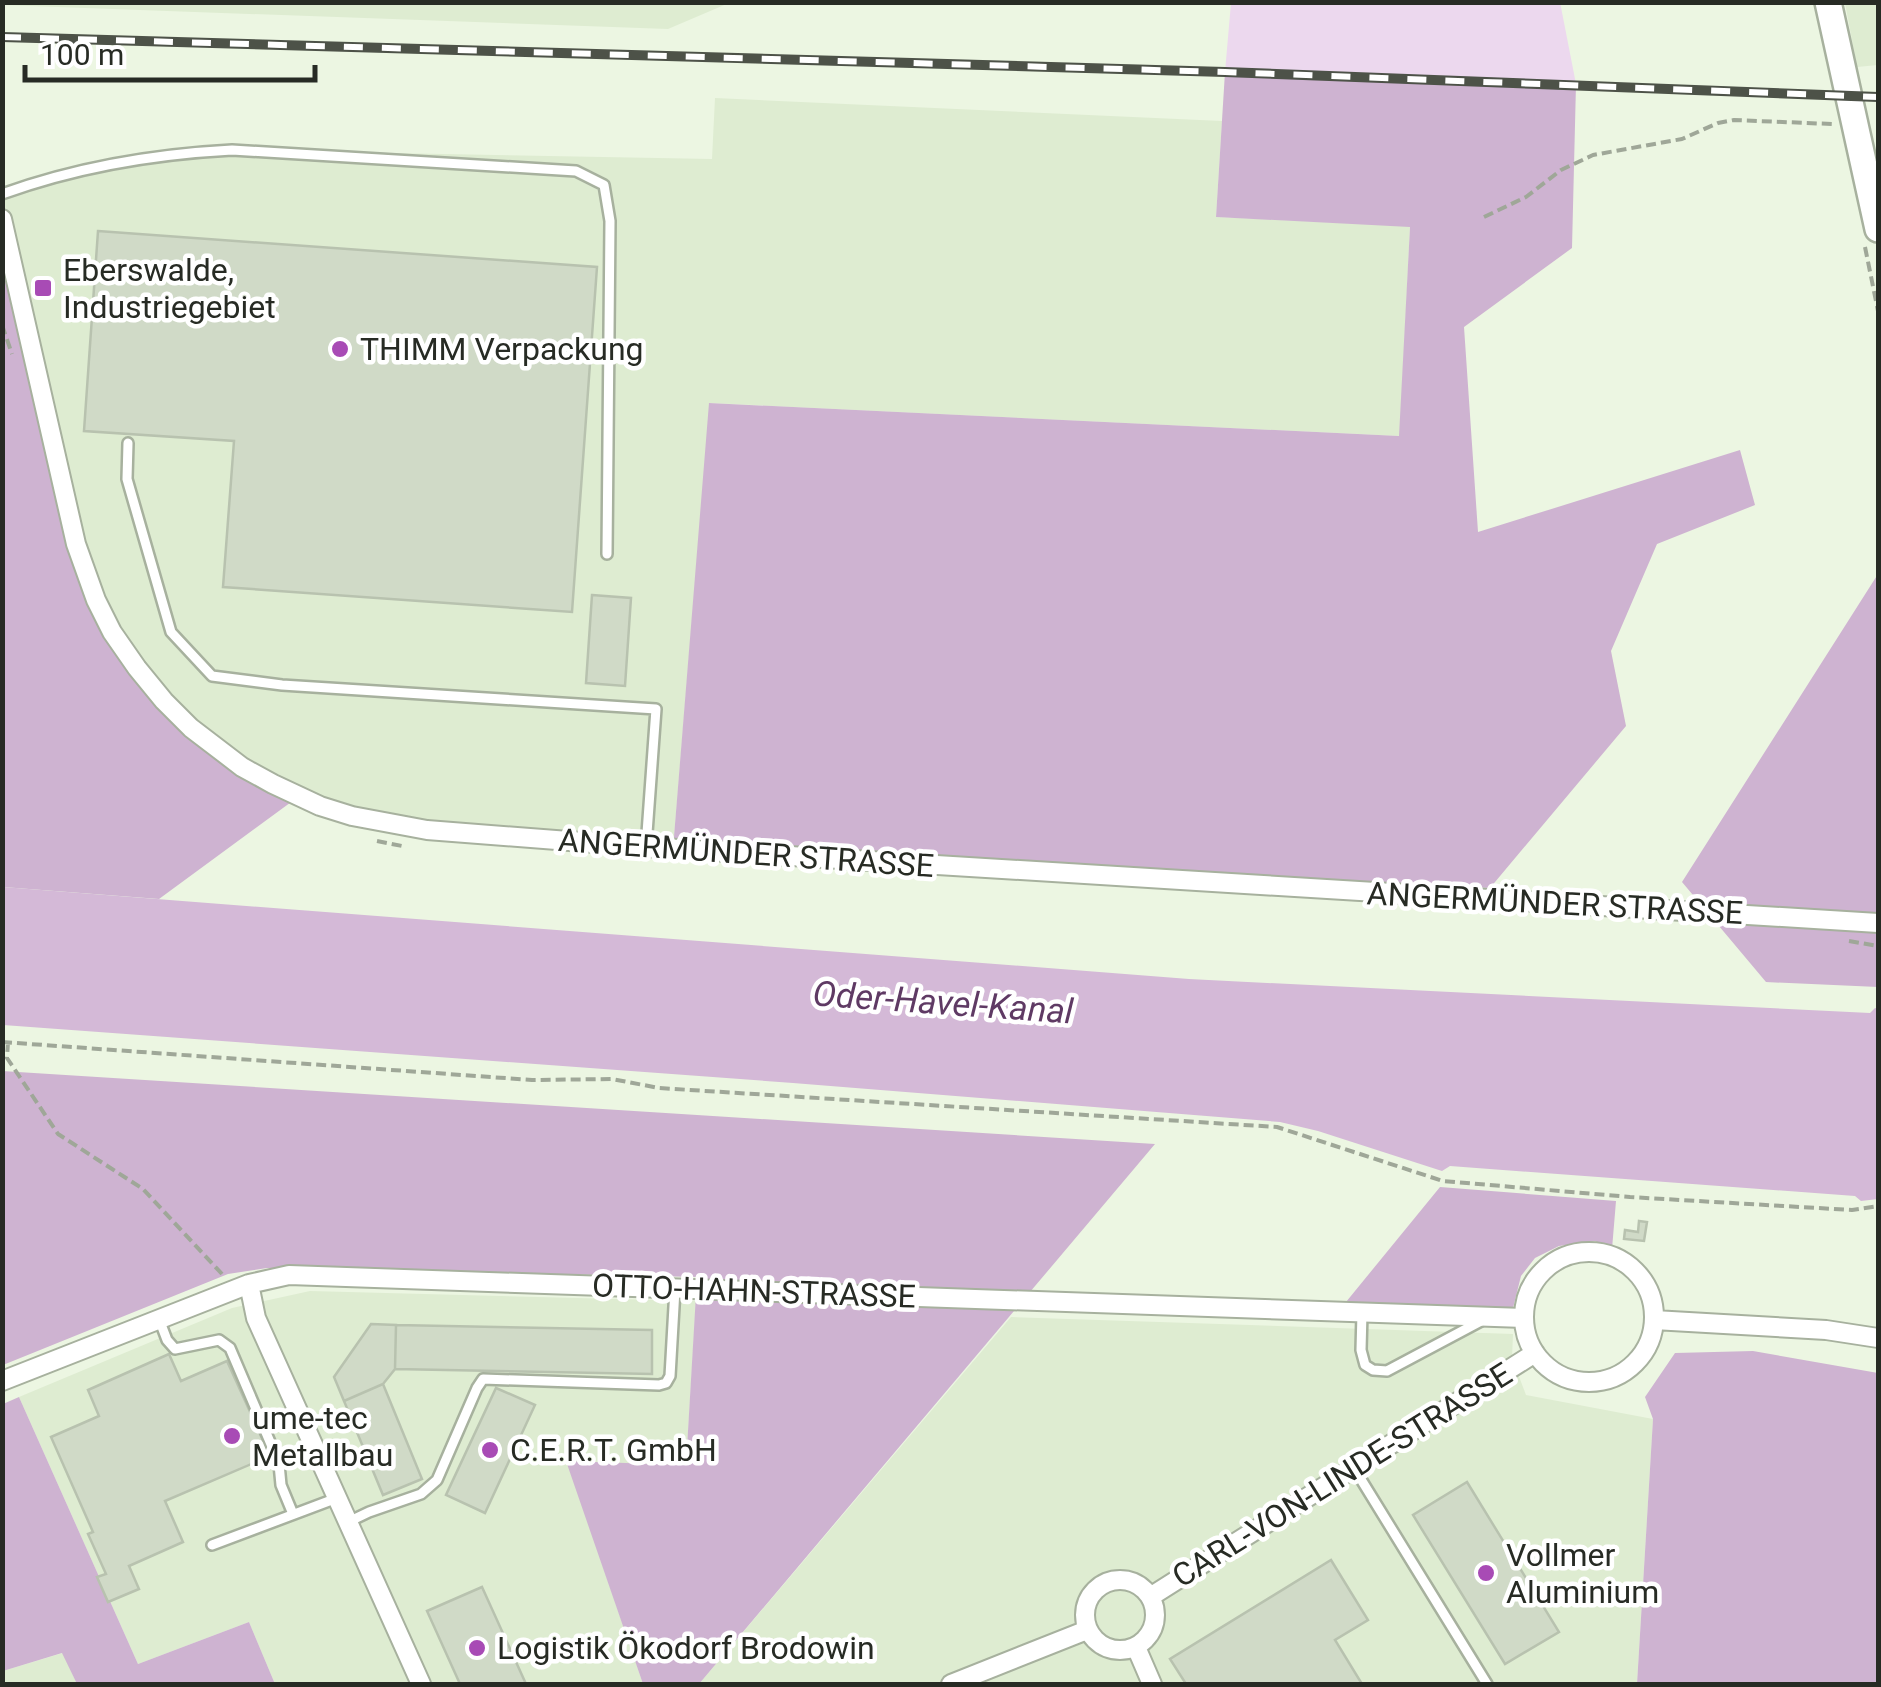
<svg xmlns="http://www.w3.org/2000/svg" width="1881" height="1687" font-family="Roboto,sans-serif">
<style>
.built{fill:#deecd1}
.green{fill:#ecd8ee}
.forest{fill:#ceb3d1}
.water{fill:#d4b9d7}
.building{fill:#d0dac7;stroke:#b8c2af;stroke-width:2.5}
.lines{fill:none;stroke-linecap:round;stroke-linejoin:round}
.lane-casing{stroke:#a7b19e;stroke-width:14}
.street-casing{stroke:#a7b19e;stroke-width:22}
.secondary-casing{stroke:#a7b19e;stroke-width:30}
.path{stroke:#9fa798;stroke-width:4;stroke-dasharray:10 5;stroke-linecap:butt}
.lane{stroke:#fff;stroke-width:9}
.street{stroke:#fff;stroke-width:18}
.secondary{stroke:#fff;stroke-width:25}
.rail-casing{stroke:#4d5248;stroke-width:10}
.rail{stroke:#fff;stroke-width:6;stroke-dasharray:19;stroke-linecap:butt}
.poi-dot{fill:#a84bb5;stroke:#fff;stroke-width:4}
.labels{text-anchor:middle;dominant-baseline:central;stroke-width:9;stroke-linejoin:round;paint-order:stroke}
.poi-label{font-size:32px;fill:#272b24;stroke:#fff;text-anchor:start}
.street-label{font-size:32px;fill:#272b24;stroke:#fff}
.water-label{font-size:35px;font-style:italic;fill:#5f3a64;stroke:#fff}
</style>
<rect width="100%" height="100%" fill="#ecf6e2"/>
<path class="built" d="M3 2H729V3L668 29 3 5Z
M1845 3H1878V65L1857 67Z
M715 98 1222 121 1216 217 1410 226 1400 436 710 403 673 849 485 834 298 797 164 701 104 610 76 544 3 219 2 194 144 159 232 150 712 159Z
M310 1291 696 1301 686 1466 567 1461 643 1684H275L249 1622 138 1664 19 1397 232 1308Z
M1011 1317 1513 1334 1512 1358 1526 1395 1653 1419 1637 1684H699Z
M63 1653 77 1684H3V1671Z"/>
<path class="green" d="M1560 2 1576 84 1225 72 1231 3Z"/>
<path class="forest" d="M1225 72 1576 84 1572 248 1464 327 1478 532 1740 450 1755 505 1657 544 1611 651 1626 726 1490 888 773 856 673 849 709 403 1399 436 1410 227 1216 217Z
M2 219 76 544 104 610 164 701 298 797 159 899 3 887Z
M1878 574V987L1766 982 1682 882Z
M2 1071 1155 1144 699 1684H643L566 1461 686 1465 697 1277 267 1268 228 1274 3 1365Z
M1440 1187 1616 1201 1612 1249 1595 1241 1559 1246 1535 1258 1521 1276 1513 1308 1346 1302Z
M1753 1351 1878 1373V1684H1637L1653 1419 1645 1397 1675 1353Z
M19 1397 138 1664 249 1622 275 1684H77L62 1653 3 1671V1404Z"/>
<path class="water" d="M3 887 1189 979 1870 1013 1875 1008 1878 1009V1199L1861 1201 1855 1196 1450 1166 1442 1171 1318 1131 1280 1122 793 1083 3 1025Z"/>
<path class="building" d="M98 231 597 267 572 612 223 587 234 441 84 431Z
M592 595 631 598 625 686 586 683Z
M1639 1221 1647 1222 1644 1241 1624 1239 1625 1230 1638 1232Z
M371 1324 396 1325 395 1369 383 1384 344 1401 334 1377Z
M396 1325 652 1330V1374L395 1369Z
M169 1354 181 1381 227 1361 270 1456 165 1501 183 1542 129 1566 139 1589 108 1602 97 1577 106 1574 88 1534 93 1532 51 1437 99 1416 88 1390Z
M383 1384 422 1479 383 1495 344 1401Z
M496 1388 535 1405 485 1513 446 1495Z
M1467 1482 1559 1632 1505 1664 1413 1515Z
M1331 1560 1368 1620 1335 1640 1362 1684H1186L1170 1659Z
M482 1587 526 1684H460L427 1611Z"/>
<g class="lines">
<g class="lane-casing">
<path id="lane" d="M2 194C74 168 156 154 232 150L576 171 604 185 610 221 607 554
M128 443 127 479 171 632 212 676 282 685 656 709 646 847
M1362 1313 1361 1350 1365 1365 1373 1370 1387 1371 1481 1321
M159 1319 167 1340 175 1349 219 1340 230 1348 273 1449 279 1464 281 1485 293 1514
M1354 1468 1487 1684
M348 1522 369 1512 421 1494 437 1480 477 1388 483 1379 659 1385 666 1383 670 1376 675 1289
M212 1545 337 1498"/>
</g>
<g class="street-casing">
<path id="street" d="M2 219 76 544 96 600 112 632 137 668 164 701 191 728 242 767 273 784 320 806 352 816 427 830 646 847 1878 923
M1524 1317a65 65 0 1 1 130 0a65 65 0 1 1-130 0Z
M249 1284 256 1318 421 1684
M1654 1320 1826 1330 1878 1338
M2 1381 249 1284 289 1275 1524 1318
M1085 1615a35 35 0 1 1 70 0a35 35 0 1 1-70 0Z
M1150 1597 1535 1353
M1136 1647 1152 1684
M951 1684 1087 1630"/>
</g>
<g class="secondary-casing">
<path id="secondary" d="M1828 2 1878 229"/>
</g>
<path class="path" d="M1484 217 1526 197 1561 170 1593 155 1682 139 1718 123 1734 120 1832 124
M1865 247 1878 311
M2 325 12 354
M377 841 402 846
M1849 941 1878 946
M2 1042 532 1080 612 1079 659 1088 1277 1127 1443 1181 1630 1197 1852 1210 1878 1206
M8 1042 7 1058 58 1134 143 1189 222 1274"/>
<use href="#lane" class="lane"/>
<use href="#street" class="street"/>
<use href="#secondary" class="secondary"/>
<g class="rail-casing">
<path id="rail" d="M2 37 1225 72 1878 97"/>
</g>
<use href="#rail" class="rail"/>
</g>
<g class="poi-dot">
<rect x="33" y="278" width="20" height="20" rx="5"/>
<circle cx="340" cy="349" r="10"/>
<circle cx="232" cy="1436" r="10"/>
<circle cx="490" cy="1450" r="10"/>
<circle cx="1486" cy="1573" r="10"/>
<circle cx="477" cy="1648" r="10"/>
</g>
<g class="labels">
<g class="poi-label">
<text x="63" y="270">Eberswalde,<tspan x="63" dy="37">Industriegebiet</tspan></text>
<text x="360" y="349">THIMM Verpackung</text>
<text x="252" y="1418">ume-tec<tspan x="252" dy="37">Metallbau</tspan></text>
<text x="510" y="1450">C.E.R.T. GmbH</text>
<text x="1506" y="1555">Vollmer<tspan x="1506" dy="37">Aluminium</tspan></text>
<text x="497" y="1648">Logistik Ökodorf Brodowin</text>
</g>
<g class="street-label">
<text transform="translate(746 853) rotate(4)">ANGERMÜNDER STRASSE</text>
<text transform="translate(1555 903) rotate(3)">ANGERMÜNDER STRASSE</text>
<text transform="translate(754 1291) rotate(2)">OTTO-HAHN-STRASSE</text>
<text transform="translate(1342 1475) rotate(-32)">CARL-VON-LINDE-STRASSE</text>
</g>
<g class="water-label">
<text transform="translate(943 1003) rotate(4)">Oder-Havel-Kanal</text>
</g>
</g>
<rect width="1881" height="1687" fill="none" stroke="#272b24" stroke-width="10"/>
<path d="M25 65v15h290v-15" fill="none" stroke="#272b24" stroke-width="5"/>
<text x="40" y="65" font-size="30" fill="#272b24" stroke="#ffffff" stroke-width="8" paint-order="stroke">100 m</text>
</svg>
